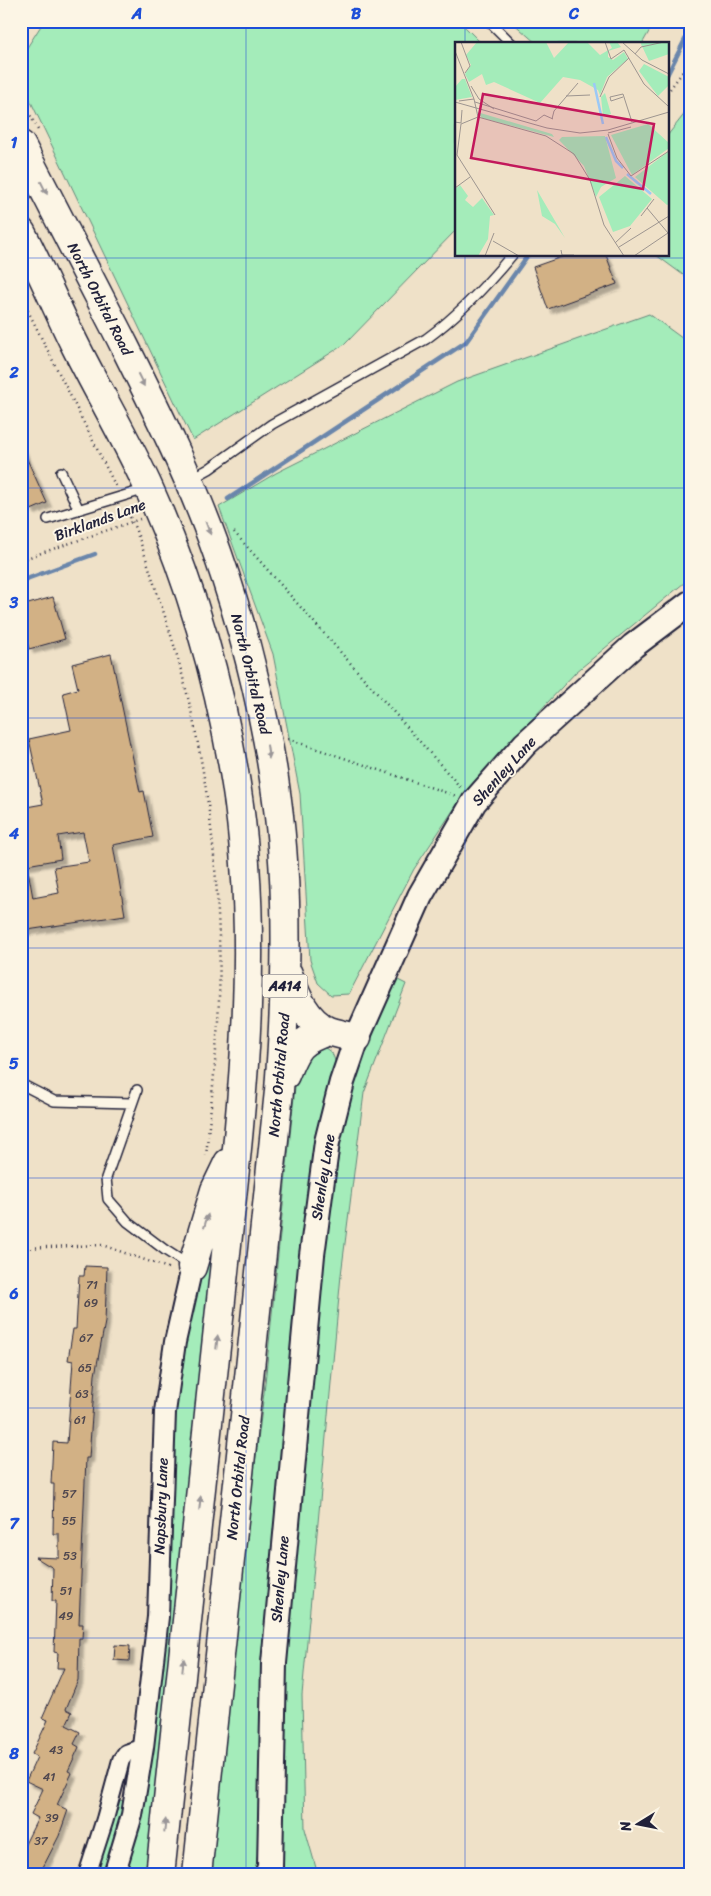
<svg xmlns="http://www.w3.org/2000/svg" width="711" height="1896" font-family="Sriracha,sans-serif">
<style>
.green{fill:#a4ecba;stroke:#63877a}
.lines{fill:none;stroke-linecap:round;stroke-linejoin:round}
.stream{stroke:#6b86ab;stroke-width:4.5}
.building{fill:#d2b185;stroke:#22223b;filter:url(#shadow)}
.service-casing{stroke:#22223b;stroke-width:12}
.minor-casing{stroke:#22223b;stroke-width:20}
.tertiary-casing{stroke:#22223b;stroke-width:24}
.secondary-casing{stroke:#22223b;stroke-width:28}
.trunk-casing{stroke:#22223b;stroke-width:31}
.path{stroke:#22223b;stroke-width:2.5;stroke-dasharray:1 4;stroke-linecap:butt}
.service{stroke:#fcf5e5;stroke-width:9}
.minor{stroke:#fcf5e5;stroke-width:16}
.tertiary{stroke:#fcf5e5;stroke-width:20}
.secondary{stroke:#fcf5e5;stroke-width:24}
.trunk{stroke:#fcf5e5;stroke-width:28}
.oneway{fill:#9a9698}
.grid{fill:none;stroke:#1d4ed8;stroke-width:1;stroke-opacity:0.55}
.labels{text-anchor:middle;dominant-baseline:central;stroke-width:4;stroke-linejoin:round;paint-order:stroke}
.number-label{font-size:12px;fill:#4e464e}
.shield{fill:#fcf5e5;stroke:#63616e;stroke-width:1}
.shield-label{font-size:14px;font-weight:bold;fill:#22223b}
.street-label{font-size:15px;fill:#22223b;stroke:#fcf5e5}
.inset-river{fill:none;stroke:#9bc9f6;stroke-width:2.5}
.inset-road{fill:none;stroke:#9d9590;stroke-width:1}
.view{fill:#c2185b;fill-opacity:0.15;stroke:#c2185b;stroke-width:2.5}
.inset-edge{fill:none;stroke:#22223b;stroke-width:2.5}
.neatline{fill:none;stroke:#1d4ed8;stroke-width:2}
.grid-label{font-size:16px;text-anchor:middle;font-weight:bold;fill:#1d4ed8}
</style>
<defs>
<filter id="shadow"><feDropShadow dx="4.5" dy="4.5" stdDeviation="1" flood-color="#0004"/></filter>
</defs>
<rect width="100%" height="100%" fill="#efe1c8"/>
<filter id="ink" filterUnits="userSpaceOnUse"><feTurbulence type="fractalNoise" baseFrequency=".02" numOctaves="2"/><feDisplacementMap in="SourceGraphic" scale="10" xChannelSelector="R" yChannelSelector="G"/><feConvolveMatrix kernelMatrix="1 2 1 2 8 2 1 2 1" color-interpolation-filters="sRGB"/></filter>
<g filter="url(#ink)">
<path class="green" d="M44 21H459L482 44H456V230L345 344 193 440 21 81V57Z
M511 21H655L642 44H537Z
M690 107V280L656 255H667V136Z
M649 314 690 344V578L576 672 468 788 414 869 349 994 331 995 318 983 310 960 300 794 273 654 219 507 276 473 457 382Z
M396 979 406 984 364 1093 341 1275 302 1695 305 1829 318 1875H282L283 1706 287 1613 320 1268 345 1118 359 1065Z
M324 1047 332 1053 336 1063 318 1127 312 1169 263 1704 258 1851 255 1874 211 1875 242 1567 264 1393 296 1077 307 1049Z
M202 1254 213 1256 147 1875H124L145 1808 159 1677 174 1387Z
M117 1800 128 1801 108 1875H94Z"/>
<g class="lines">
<path class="stream" d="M667 75 690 30
M228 499 466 342 528 255
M21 581 95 554"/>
</g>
<path class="building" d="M567 255H606L617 284 548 309 533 267Z
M21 446 47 503 31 510 26 500 21 503Z
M53 597 65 639 29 649 21 622V606Z
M111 654 140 792 144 791 153 837 113 845 125 915 21 931V871L28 870 33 898 59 893 54 867 89 862 83 832 58 836 61 859 21 866V808L43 804 29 739 71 730 63 693 78 689 72 664Z
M85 1266 107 1267 105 1322 95 1375 89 1458H86L79 1624H83L82 1638H79L78 1680 66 1709 72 1712 66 1725 80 1732 74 1744 79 1747 68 1771 72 1773 57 1805 68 1810 59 1836 39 1875H21V1852L38 1818 31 1814 43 1789 26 1781 37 1757 32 1754 48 1720 42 1718 64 1668H57L58 1653 54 1652 56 1601H52L53 1568 35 1557 59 1558V1534H53L54 1484H51L53 1442 67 1443 73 1361 68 1360 73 1329H76L79 1276H84Z
M115 1645 130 1646 129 1661 114 1660Z"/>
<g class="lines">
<g class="service-casing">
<path id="service" d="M489 21 512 44
M61 472 78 508
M191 479 209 469 272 424 426 339C459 315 486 286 512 255
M48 519 146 489
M21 1084 54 1101 132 1103
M137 1090 106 1178 108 1199 128 1222 165 1250 190 1266"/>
</g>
<g class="minor-casing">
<path id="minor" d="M87 1875 105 1819 121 1760 126 1753 143 1747"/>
</g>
<g class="tertiary-casing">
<path id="tertiary" d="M114 1875 132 1815 143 1747 158 1617 165 1412 175 1342 192 1267"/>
</g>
<g class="secondary-casing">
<path id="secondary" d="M267 1875 270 1867 274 1663 312 1255 327 1142 342 1082 357 1038 420 896 474 802 525 744 633 646 690 603"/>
</g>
<g class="trunk-casing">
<path id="trunk" d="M21 145C54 209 87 273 120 337 155 407 191 478 217 552 245 632 266 716 277 800 290 896 286 994 279 1091L197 1875
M21 232C41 270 57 309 76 347 100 395 128 442 150 491 191 583 220 684 236 784 263 955 239 1129 221 1300 201 1492 180 1683 160 1875
M288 974C296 995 306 1022 329 1031 338 1034 348 1036 357 1038
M285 1075C296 1047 299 1041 328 1031
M192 1267 215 1190 228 1163"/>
</g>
<path class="path" d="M667 93 690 62
M21 98 38 130
M21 297 116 487
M126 508C139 535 148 564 157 593 197 706 215 818 219 937 222 1010 213 1084 206 1156
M234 532 461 788
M21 560 140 519
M288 739 456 796
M21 1248 102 1245 168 1268"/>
<use href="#service" class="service"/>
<use href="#minor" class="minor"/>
<use href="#tertiary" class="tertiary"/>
<use href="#secondary" class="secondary"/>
<use href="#trunk" class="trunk"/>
</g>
<defs><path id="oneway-solid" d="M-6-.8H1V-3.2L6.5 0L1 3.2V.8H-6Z" transform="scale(1.25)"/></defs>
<g class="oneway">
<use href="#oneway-solid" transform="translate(44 188) rotate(63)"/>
<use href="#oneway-solid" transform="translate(141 380) rotate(63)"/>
<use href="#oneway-solid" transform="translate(208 528) rotate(69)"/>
<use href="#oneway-solid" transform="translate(268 752) rotate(82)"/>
<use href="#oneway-solid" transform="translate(206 1221) rotate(-74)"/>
<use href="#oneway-solid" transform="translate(217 1342) rotate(-84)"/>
<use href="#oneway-solid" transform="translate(200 1503) rotate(-84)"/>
<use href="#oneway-solid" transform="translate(183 1665) rotate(-84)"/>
<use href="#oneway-solid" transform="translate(165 1826) rotate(-84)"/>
</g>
</g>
<path class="grid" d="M246 21V1875M465 21V44M465 255V1875M21 258H690M21 488H690M21 718H690M21 948H690M21 1178H690M21 1408H690M21 1638H690"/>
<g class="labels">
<g class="number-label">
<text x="92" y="1285">71</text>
<text x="91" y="1303">69</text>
<text x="86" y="1338">67</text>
<text x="85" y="1368">65</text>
<text x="82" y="1394">63</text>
<text x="80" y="1420">61</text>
<text x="69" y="1494">57</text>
<text x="69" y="1521">55</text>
<text x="70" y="1556">53</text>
<text x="66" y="1591">51</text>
<text x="66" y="1616">49</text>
<text x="56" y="1750">43</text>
<text x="49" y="1777">41</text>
<text x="52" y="1818">39</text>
<text x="41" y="1841">37</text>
</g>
<rect class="shield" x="262.5" y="974.5" width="45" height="23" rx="4"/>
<g class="shield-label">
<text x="285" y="986">A414</text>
</g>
<g class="street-label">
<text transform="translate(100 299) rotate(63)">North Orbital Road</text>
<text transform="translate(100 520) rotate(-20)">Birklands Lane</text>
<text transform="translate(251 674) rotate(76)">North Orbital Road</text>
<text transform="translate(504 771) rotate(-48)">Shenley Lane</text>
<text transform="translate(279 1075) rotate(-85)">North Orbital Road</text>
<text transform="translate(323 1177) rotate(-81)">Shenley Lane</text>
<text transform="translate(238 1478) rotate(-84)">North Orbital Road</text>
<text transform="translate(161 1506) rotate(-88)">Napsbury Lane</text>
<text transform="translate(280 1579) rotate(-85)">Shenley Lane</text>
</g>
</g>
<g transform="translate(455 42)">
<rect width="214" height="214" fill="#efe1c8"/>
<path d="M22 0H91L99 16 114 0H132L145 13 157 6 154 0H162L166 5 153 9V15L158 18 169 10 173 17 152 35 145 53 143 48 125 38 108 35 85 61 39 40 31 43 27 32 14 40 10 32 16 23 11 13ZM185 0H214V12L194 19ZM189 22 214 35V43L203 54 184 29ZM7 37H10L17 55 0 58V45ZM150 51 156 72 148 74 146 55ZM22 70 97 92 99 95 27 76ZM193 82 214 101V106L177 133 156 93ZM150 94 161 136 146 145 141 155 129 124 104 98 107 95ZM214 109V162L212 163 180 135ZM170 134 197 157 175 184 158 190 144 155ZM5 143 13 154 10 158 18 165 27 156 39 173 35 174 33 197 23 214H0V147ZM82 148 110 196 100 182 87 174Z" fill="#a4ecba"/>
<path class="inset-river" d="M139 41 148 82M151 95 161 119 168 126M172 132 196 152"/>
<path class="inset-road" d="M6 0 15 24 10 31M150 0 156 17 169 8M167 0 187 18 214 32M169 8 189 42 213 64M0 9 19 57M180 12 186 5 209 0M16 44 24 57 39 67M111 54 135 53M145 55 154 35 174 16M155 55 168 52 177 80M155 55 156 59 168 55M19 57 23 75 91 94 119 112 135 138 149 183 169 214M4 59 19 57M0 60 92 86 125 91 153 88 214 70M20 60 81 79 89 73 98 77M23 75 6 82 2 113 40 173M97 77 99 69 123 41M0 80 6 81 7 68M153 91 176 85M153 92 162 116 176 134 214 109M0 146 15 135M192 166 213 191M186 174 199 157M38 199 64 214M160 201 176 186M164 205 214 174M106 208 107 213H119M30 214 39 191M179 214 213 191"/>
<path class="view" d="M28 52 199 82 188 147 16 116Z"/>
<rect width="214" height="214" class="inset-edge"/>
</g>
<rect width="711" height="1896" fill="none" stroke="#fcf5e5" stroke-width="55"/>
<g transform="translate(638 1824) rotate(260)" stroke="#fcf5e5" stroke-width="4" paint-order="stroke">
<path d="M0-4L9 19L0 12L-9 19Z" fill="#22223b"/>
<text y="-8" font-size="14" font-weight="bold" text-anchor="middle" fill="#22223b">N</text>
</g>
<rect x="28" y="28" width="656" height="1840" class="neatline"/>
<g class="grid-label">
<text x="137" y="19">A</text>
<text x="356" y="19">B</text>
<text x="574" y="19">C</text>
<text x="14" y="148">1</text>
<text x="14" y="378">2</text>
<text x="14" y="608">3</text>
<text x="14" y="839">4</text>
<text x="14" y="1069">5</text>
<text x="14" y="1299">6</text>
<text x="14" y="1529">7</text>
<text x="14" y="1759">8</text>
</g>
</svg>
